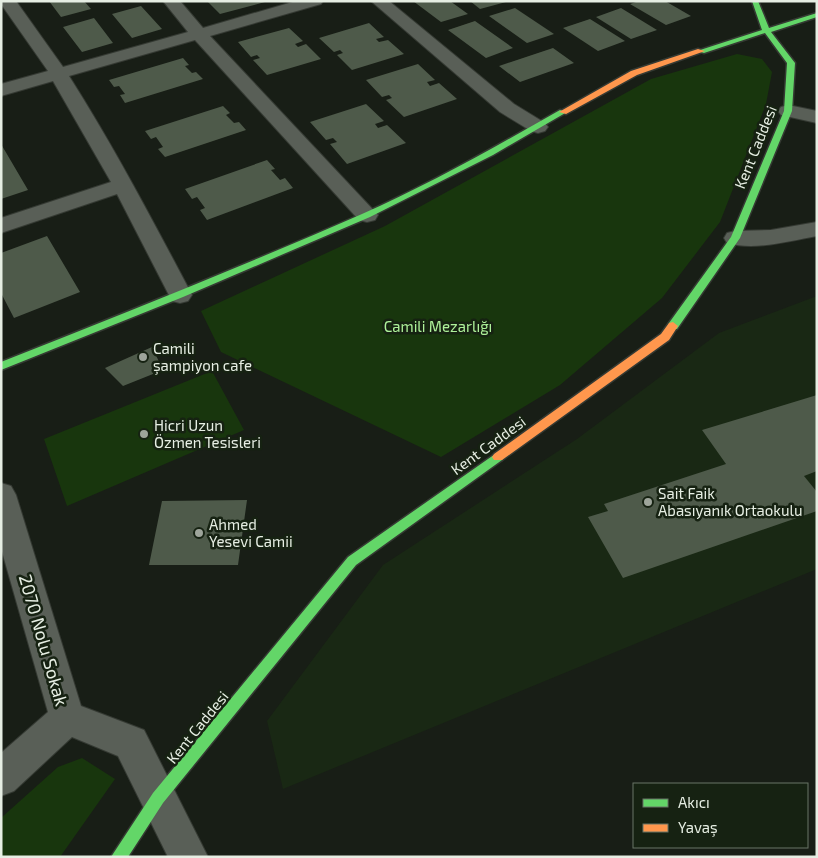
<svg xmlns="http://www.w3.org/2000/svg" width="818" height="858" font-family="'Exo 2',sans-serif">
	<rect width="100%" height="100%" fill="#181e16"/>
	<!-- built -->
	<path fill="#192814" d="M817,296V569L283,789L267,721L383,565L577,439L719,333Z"/>
	<!-- green -->
	<path fill="#18360d" d="M737,54L762,59L772,72L766,104L720,222L662,298L560,385L441,457L221,352L201,311L385,226L651,79Z
		M212,371L244,430L67,506L44,439Z
		M82,758L115,779L60,857H1V818L58,767Z"/>
	<!-- building -->
	<path fill="#4e5a4a" d="M49,1H84L91,9L61,17Z
		M207,1H265V2L220,14Z
		M413,1H450L468,14L441,22Z
		M470,1H506V2L480,9Z
		M639,1H665L691,16L666,25L630,4Z
		M141,6L162,29L132,38L112,14Z
		M515,8L554,34L527,43L489,16Z
		M621,8L657,30L631,39L596,17Z
		M94,18L113,43L82,52L63,27Z
		M590,19L625,41L598,51L563,28Z
		M475,21L513,48L486,58L448,30Z
		M369,23L384,37L376,39L379,42L388,40L404,54L352,70L337,55L343,53L340,50L334,52L319,38Z
		M289,28L303,41L295,44L298,47L306,44L321,59L267,75L253,60L260,58L257,55L251,57L238,42Z
		M553,48L574,63L520,82L499,66Z
		M183,58L189,65L185,66L192,73L196,72L203,79L125,103L120,95L125,94L119,86L114,87L109,80Z
		M418,64L435,80L427,82L430,86L439,83L457,99L404,117L386,100L392,98L389,95L382,97L366,80Z
		M366,104L384,121L375,124L378,128L387,125L406,143L347,164L330,144L337,142L333,138L326,140L310,122Z
		M223,106L230,113L226,115L234,123L239,122L246,130L165,157L158,149L163,147L156,137L151,139L145,131Z
		M1,144L28,190L1,199Z
		M267,160L275,169L271,170L280,180L285,178L293,188L207,220L200,210L205,208L197,197L192,199L185,189Z
		M47,236L80,292L14,318L1,293V253Z
		M152,347L163,370L123,386L105,368Z
		M817,395V471L804,476L817,492V511L623,578L588,517L608,511L604,504L726,464L702,430Z
		M247,500L238,565H149L162,501Z"/>
	<g fill="none" stroke-linecap="round" stroke-linejoin="round">
		<defs>
			<path id="street" d="M1,1H16L63,67L188,32L163,1H180L203,28L296,1H323L321,4L210,36L378,215L375,220L367,222L359,220L195,40L69,76C114,147 153,221 192,295L188,301L180,303L172,301L117,194L1,233V218L111,182L53,81L1,96V84L48,71L1,4Z
				M371,1H389L514,104L545,123L548,127L545,131L538,133L531,131L500,112Z
				M788,105L817,111V123L781,115L778,111L781,107Z
				M817,222V236C789,241 755,251 727,243L724,238L727,233L735,231L771,230Z
				M1,483L11,486L16,495L81,706L144,730L208,857H168L118,756L72,737L14,791L1,796V753L48,712L1,548Z"/>
			<path id="fast" d="M752,1H758L769,28L817,13V17L771,32L795,63L792,111L740,238L677,329H669L668,326L669,323L731,237L784,111L787,63L765,33L704,53L697,51L762,30Z
				M560,110L567,112L493,155L370,217L183,297L1,370V362C122,314 243,266 362,214C430,184 495,147 560,110Z
				M498,452L502,454L504,457L502,460L356,565L163,803L128,857H111L153,793L348,557Z"/>
			<path id="slow" d="M698,49L705,51L637,75L566,114L559,112L631,71Z
				M673,322L678,326L669,340L502,460H494L492,457L494,454L661,334L669,323Z"/>
		</defs>
		<!-- street casing -->
		<use href="#street" stroke="#353a33" stroke-width="2"/>
		<!-- fast casing -->
		<use href="#fast" stroke="#353a33" stroke-width="3"/>
		<!-- slow casing -->
		<use href="#slow" stroke="#353a33" stroke-width="3"/>
		<!-- street -->
		<use href="#street" fill="#595f57" fill-rule="evenodd"/>
		<!-- fast -->
		<use href="#fast" fill="#63d668" fill-rule="evenodd"/>
		<!-- slow -->
		<use href="#slow" fill="#ff974d" fill-rule="evenodd"/>
	</g>
	<!-- markers -->
	<g fill="#9ea59b" stroke="#162212" stroke-width="2">
		<circle cx="143" cy="357" r="5"/>
		<circle cx="144" cy="434" r="5"/>
		<circle cx="648" cy="502" r="5"/>
		<circle cx="199" cy="533" r="5"/>
	</g>
	<g text-anchor="middle" dominant-baseline="central" stroke-width="5" stroke-linejoin="round" paint-order="stroke">
		<!-- street labels -->
		<g font-size="15" fill="#e6eee3" stroke="#162212">
			<text transform="translate(755 147) rotate(-68)">Kent Caddesi</text>
			<text transform="translate(488 445) rotate(-36)">Kent Caddesi</text>
			<text transform="translate(197 727) rotate(-51)">Kent Caddesi</text>
		</g>
		<!-- park labels -->
		<g font-size="15" fill="#aef19a" stroke="#162212">
			<text x="438" y="326">Camili Mezarlığı</text>
		</g>
		<!-- poi labels -->
		<g font-size="15" fill="#e6eee3" stroke="#162212" text-anchor="start">
			<text x="153" y="348">Camili<tspan x="153" dy="17">şampiyon cafe</tspan></text>
			<text x="154" y="425">Hicri Uzun<tspan x="154" dy="17">Özmen Tesisleri</tspan></text>
			<text x="658" y="493">Sait Faik<tspan x="658" dy="17">Abasıyanık Ortaokulu</tspan></text>
			<text x="209" y="524">Ahmed<tspan x="209" dy="17">Yesevi Camii</tspan></text>
		</g>
		<!-- near-street labels -->
		<g font-size="18" fill="#e6eee3" stroke="#162212">
			<text transform="translate(44 640) rotate(74)">2070 Nolu Sokak</text>
		</g>
	</g>
	<!-- border -->
	<rect width="818" height="858" fill="none" stroke="#e6eee3" stroke-width="5"/>
	<!-- legend -->
	<rect x="633" y="783" width="175" height="65" fill="#162212" stroke="#697466"/>
	<rect x="643" y="799" width="25" height="8" fill="#63d668" stroke="#697466"/>
	<text x="678" y="808" font-size="15" fill="#e6eee3">Akıcı</text>
	<rect x="643" y="824" width="25" height="8" fill="#ff974d" stroke="#697466"/>
	<text x="678" y="833" font-size="15" fill="#e6eee3">Yavaş</text>
</svg>
